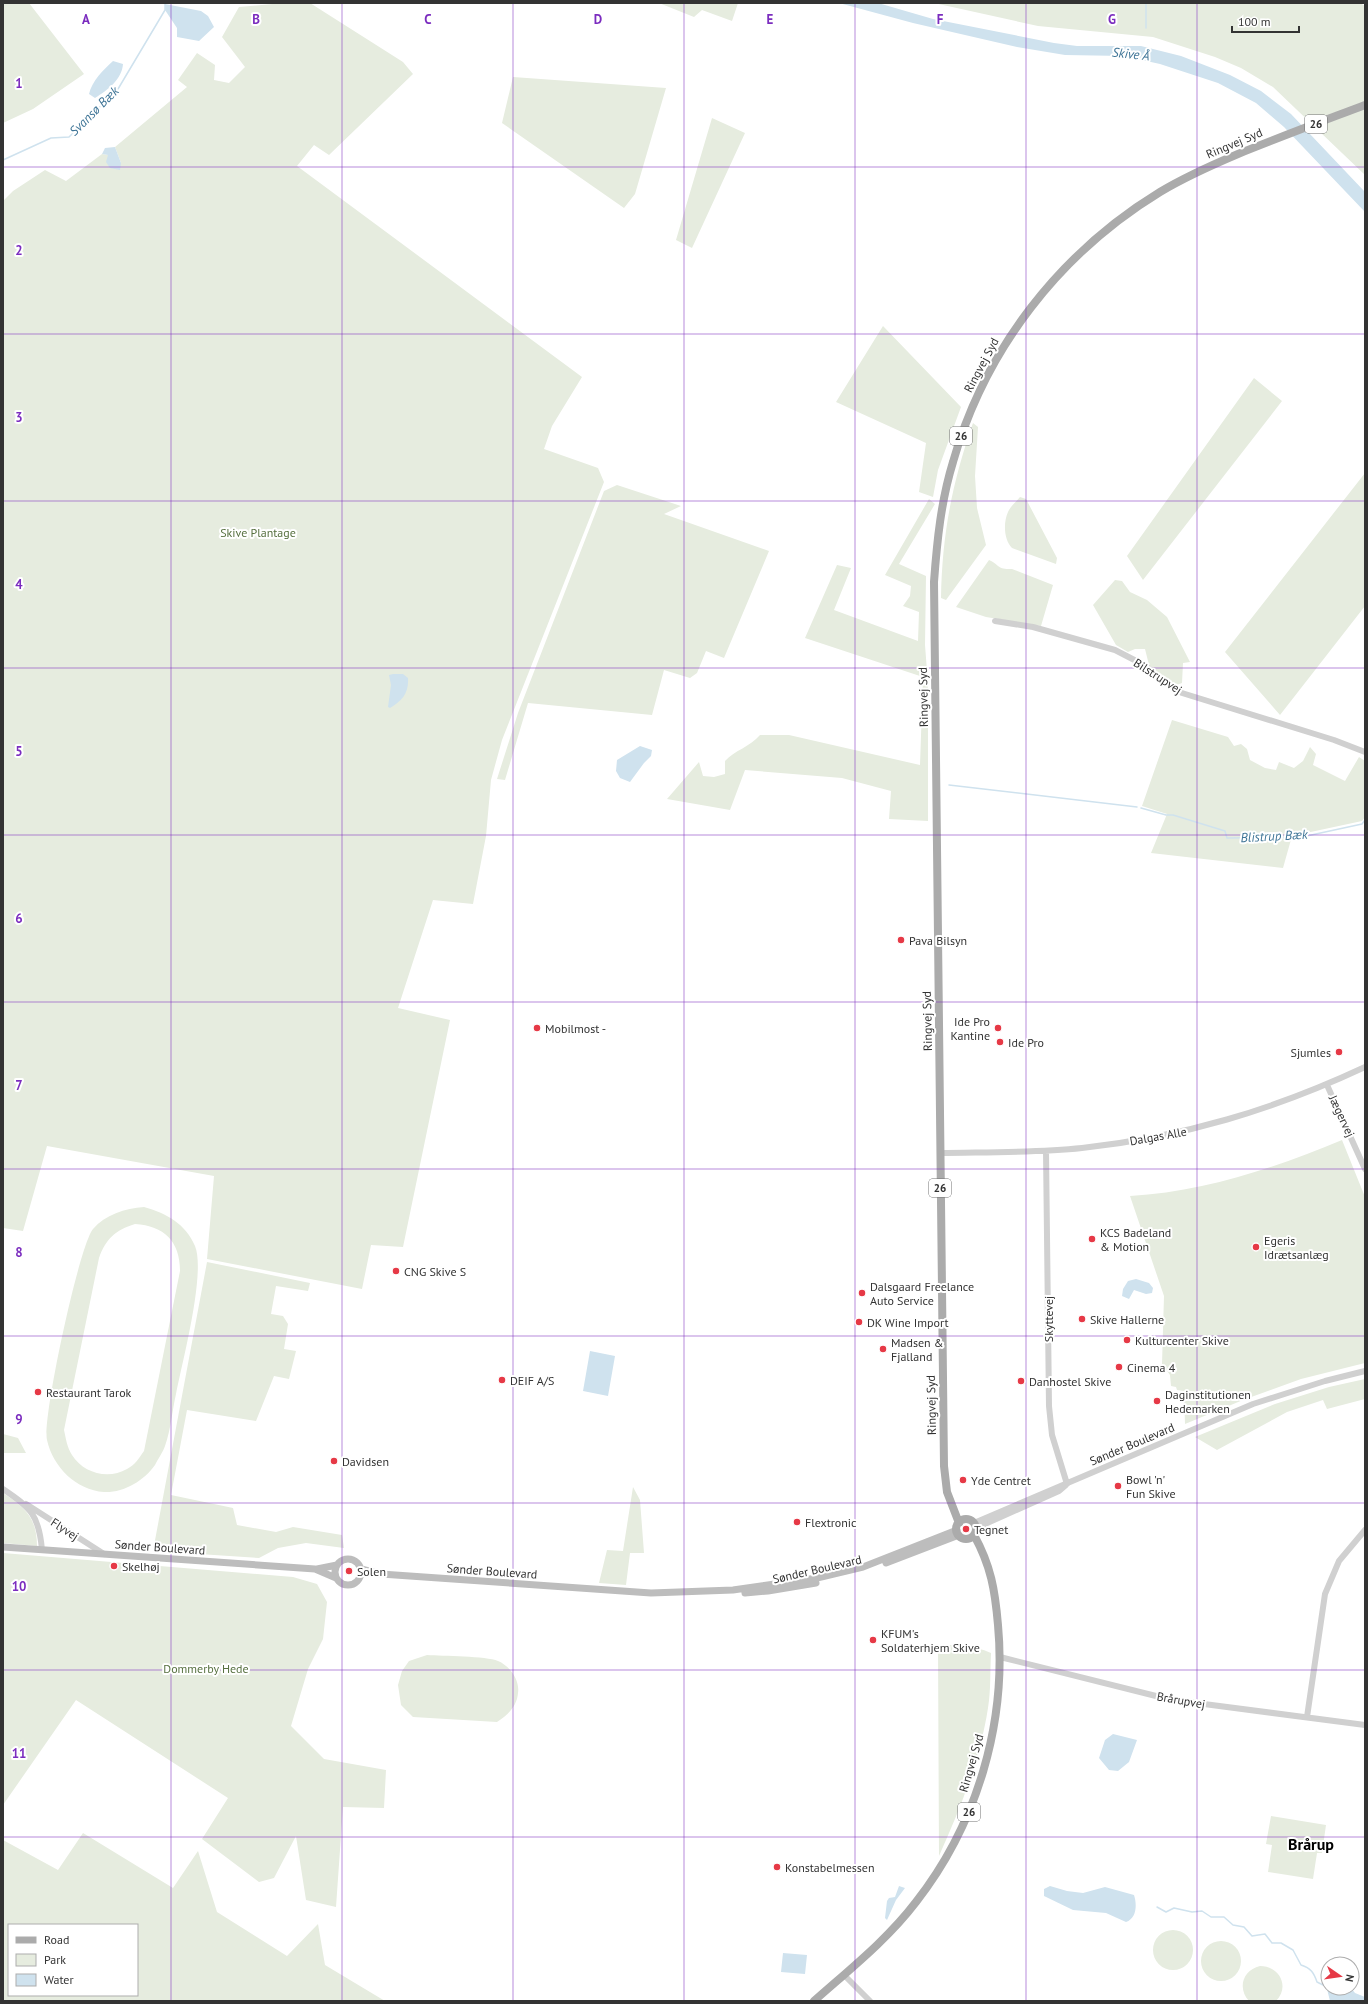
<svg xmlns="http://www.w3.org/2000/svg" width="1368" height="2004" font-family="'PT Sans',sans-serif">
	<rect width="100%" height="100%" fill="#fff"/>
	<!-- green -->
	<path fill="#e6ecdf" fill-rule="evenodd" d="M3,3H29L84,74L33,109L3,123Z
		M283,3H310L403,62L413,74L329,155L314,145L297,166L582,377L552,426L544,449L598,468L604,482L502,740L491,780L486,836L473,904L433,900L398,1008L450,1020L403,1247L371,1245L362,1289L207,1259L214,1176L47,1146L23,1231L3,1228V201L13,191L45,170L66,181L102,154L108,155L121,163L115,147L187,87L178,80L197,53L215,65L214,80L229,83L245,67L222,37L239,7Z
		M659,3H738L732,21L702,10L694,17Z
		M934,3H1360L1365,6V175L1273,87L1241,68L1215,57L1153,37L1038,26Z
		M513,77L666,88L635,194L624,208L502,123Z
		M712,118L745,133L692,248L676,240Z
		M883,326L961,407L938,470L933,497L919,492L926,443L836,402Z
		M1254,378L1282,401L1143,580L1127,556Z
		M973,423L978,427L975,476L977,508L986,545L946,600L941,598C942,535 952,483 973,423Z
		M1365,473V606L1280,715L1225,652Z
		M617,485L681,506L664,514L769,551L724,658L706,651L697,673L690,678L664,670L652,715L528,703L505,780L497,779L518,713L604,491Z
		M1020,497L1026,499L1057,558L1056,564L1012,548C1004,540 1003,523 1008,512C1010,507 1016,502 1020,497Z
		M929,499L935,504L899,564L926,576L925,645L928,684V821L889,819L891,791L842,778L745,770L730,810L667,799L699,762L703,776L714,777L725,774V761C735,750 750,747 760,735H789L920,765L923,677L805,638L837,565L851,568L834,610L918,641L919,612L903,606L910,596L911,586L885,575Z
		M989,560C999,564 997,570 1012,569L1053,585L1041,626L986,617L956,607Z
		M1115,580L1122,581L1130,592L1147,600L1167,617L1190,662L1183,663L1182,683L1174,686L1149,665L1145,649H1135L1128,652L1116,645L1093,605Z
		M1172,720L1228,737L1234,746L1241,744L1247,749L1250,760L1265,768L1276,770L1279,762L1294,768L1303,761L1310,747L1316,754L1313,765L1345,781L1359,757L1365,761V817L1362,821L1292,836L1283,868L1151,853L1167,814L1142,806Z
		M1342,1140L1365,1197V1363L1301,1379L1243,1400L1185,1424L1184,1391L1177,1390L1176,1387L1171,1386L1170,1375L1162,1364L1164,1296L1130,1196C1203,1192 1275,1168 1342,1140Z
		M144,1207C166,1213 186,1224 195,1246C206,1273 182,1363 176,1394C172,1411 171,1429 165,1446C163,1452 158,1459 155,1465C144,1481 123,1493 104,1492C76,1490 53,1467 47,1440C42,1419 79,1246 93,1229C105,1215 125,1208 144,1207ZM135,1224C164,1226 180,1241 180,1271L144,1451C139,1458 135,1465 127,1469C108,1480 83,1473 72,1455C67,1447 66,1439 64,1430L99,1258C106,1239 115,1230 135,1224Z
		M207,1262L310,1283L308,1291L276,1286L271,1314L283,1316L288,1324L284,1349L296,1351L289,1379L274,1376L256,1421L187,1410L171,1495L233,1508L237,1525L276,1532L293,1527L342,1535L344,1548L306,1543L278,1548L259,1558L153,1551Z
		M1365,1379V1399L1327,1409L1323,1400L1287,1412L1217,1450L1195,1437L1275,1404L1329,1387Z
		M3,1434L18,1438L26,1453H3Z
		M633,1487L640,1500L644,1553H630L626,1585L599,1583L607,1550L623,1551Z
		M3,1493C24,1507 37,1517 37,1546L3,1543Z
		M3,1553L293,1577L317,1584L327,1602L323,1639L308,1669L291,1726L324,1759L386,1770L384,1808L343,1807L336,1907L306,1900L296,1836L274,1878L259,1882L202,1839L228,1798L76,1700L3,1805Z
		M938,1645C957,1645 973,1645 991,1653C990,1671 991,1690 988,1708C980,1760 960,1809 939,1856Z
		M427,1655C443,1656 486,1656 498,1661C510,1666 520,1680 518,1693C517,1706 508,1715 497,1722L413,1717L401,1705L398,1685L402,1671L409,1661Z
		M1271,1816L1326,1825L1322,1853H1317L1313,1879L1268,1872L1272,1845L1266,1844Z
		M83,1833L173,1888L198,1851L217,1912L287,1956L318,1924L325,1965L385,2001H3V1840L58,1870ZM9,1925H137V1995H9Z
		M1153 1950a20 20 0 1 1 40 0a20 20 0 1 1-40 0Z
		M1201 1961a20 20 0 1 1 40 0a20 20 0 1 1-40 0Z
		M1260,1966C1280,1966 1290,1987 1276,2001H1249C1237,1988 1243,1970 1260,1966Z"/>
	<!-- water -->
	<path fill="#cfe2ee" d="M839,3H878L933,19L1054,43L1077,46H1141L1181,56L1230,75L1261,91L1291,114L1365,192V212L1284,127L1256,103L1218,83L1160,64L1124,56L1065,55L1017,47L913,23Z
		M165,4L201,11L208,16L214,27L199,41L177,37V28L165,10Z
		M113,61L123,64C122,79 108,90 95,98L89,94C92,81 103,70 113,61Z
		M115,147L121,163L120,170L110,168L106,162L108,155L102,154L105,148Z
		M393,674H403L408,678C409,693 402,701 390,708L388,707L391,685L389,675Z
		M640,746L652,750L651,756L644,763L630,782L620,778L616,771L617,760Z
		M1136,1279L1149,1283L1153,1288L1152,1293L1146,1294L1134,1290L1129,1299L1122,1296L1123,1289L1128,1281Z
		M590,1351L615,1356L608,1396L583,1391Z
		M1113,1734L1137,1740L1129,1762L1118,1771L1109,1770L1099,1758L1105,1740Z
		M899,1886L905,1888L896,1900L887,1920L885,1918L887,1901L889,1898L895,1897Z
		M1050,1886L1067,1891L1083,1893L1105,1887L1134,1895C1137,1904 1137,1918 1126,1922L1106,1913L1073,1910L1044,1896V1889Z
		M783,1953L807,1955L805,1974L781,1972Z
		M1328,1981V1988H1351L1355,1993L1365,1997V2001H1330L1327,1989L1323,1985Z"/>
	<g fill="none" stroke-linecap="round" stroke-linejoin="round">
		<!-- stream -->
		<path stroke="#cfe2ee" stroke-width="1.5" d="M1146,28V3
			M3,160L51,138L69,137L118,89L165,10V3
			M949,785L1137,807
			M1141,808L1166,815H1173L1225,831L1227,838L1302,837L1362,824L1365,820
			M1157,1907L1166,1912L1174,1908L1192,1912L1202,1911L1211,1917H1224L1233,1925L1244,1927L1252,1936L1265,1934L1272,1943H1281L1293,1950L1301,1965C1311,1968 1314,1973 1317,1982L1323,1985"/>
		<!-- tertiary -->
		<path stroke="#d0d0d0" stroke-width="6" d="M995,621L1033,627L1115,650L1146,666L1161,680L1182,693L1334,740L1365,752
			M1327,1085L1365,1169
			M1046,1151L1049,1406L1052,1435L1067,1484
			M940,1153C987,1152 1035,1153 1082,1148C1183,1137 1273,1110 1365,1067
			M3,1489C31,1508 39,1515 42,1550
			M26,1504L104,1554
			M974,1523L1253,1404L1325,1381L1365,1371
			M976,1528L1059,1491L1066,1485
			M1000,1657L1160,1697L1204,1704L1365,1725
			M1307,1717L1325,1594L1339,1561L1365,1530
			M844,1975L870,2001"/>
		<!-- secondary -->
		<path stroke="#bdbdbd" stroke-width="7" d="M3,1547L315,1569L336,1578
			M335 1572a13 13 0 1 1 26 0a13 13 0 1 1-26 0Z
			M886,1563L959,1535
			M317,1569L337,1565
			M361,1569L381,1574L651,1593L733,1590L817,1578L863,1567L957,1530
			M745,1593L768,1591L816,1583"/>
		<!-- primary -->
		<path stroke="#ababab" stroke-width="8" d="M956 1529a10 10 0 1 1 20 0a10 10 0 1 1-20 0Z
			M959,1523L947,1492L944,1466L934,582C937,541 941,501 953,462C985,349 1060,253 1160,192C1185,177 1212,165 1238,154C1280,137 1323,121 1365,105
			M814,2001C850,1969 887,1940 916,1902C977,1824 1007,1723 998,1625C995,1590 991,1566 974,1535"/>
	</g>
	<!-- grid -->
	<path fill="none" stroke="#7b2cbf" stroke-width="1" stroke-opacity="0.55" d="M171,3V2001M342,3V2001M513,3V2001M684,3V2001M855,3V2001M1026,3V2001M1197,3V2001M3,167H1365M3,334H1365M3,501H1365M3,668H1365M3,835H1365M3,1002H1365M3,1169H1365M3,1336H1365M3,1503H1365M3,1670H1365M3,1837H1365"/>
	<!-- markers -->
	<g fill="#e63946" stroke="#fff" stroke-width="1.5">
		<circle cx="901" cy="940" r="4"/>
		<circle cx="537" cy="1028" r="4"/>
		<circle cx="998" cy="1028" r="4"/>
		<circle cx="1000" cy="1042" r="4"/>
		<circle cx="1339" cy="1052" r="4"/>
		<circle cx="1092" cy="1239" r="4"/>
		<circle cx="1256" cy="1247" r="4"/>
		<circle cx="396" cy="1271" r="4"/>
		<circle cx="862" cy="1293" r="4"/>
		<circle cx="1082" cy="1319" r="4"/>
		<circle cx="859" cy="1322" r="4"/>
		<circle cx="1127" cy="1340" r="4"/>
		<circle cx="883" cy="1349" r="4"/>
		<circle cx="1119" cy="1367" r="4"/>
		<circle cx="502" cy="1380" r="4"/>
		<circle cx="1021" cy="1381" r="4"/>
		<circle cx="38" cy="1392" r="4"/>
		<circle cx="1157" cy="1401" r="4"/>
		<circle cx="334" cy="1461" r="4"/>
		<circle cx="963" cy="1480" r="4"/>
		<circle cx="1118" cy="1486" r="4"/>
		<circle cx="797" cy="1522" r="4"/>
		<circle cx="966" cy="1529" r="4"/>
		<circle cx="114" cy="1566" r="4"/>
		<circle cx="349" cy="1571" r="4"/>
		<circle cx="873" cy="1640" r="4"/>
		<circle cx="777" cy="1867" r="4"/>
	</g>
	<g text-anchor="middle" dominant-baseline="central" stroke-width="4" stroke-linejoin="round" paint-order="stroke">
		<!-- shield labels -->
		<g fill="#fff" stroke="#707070" stroke-width="1">
			<rect x="1305" y="115" width="22" height="18" rx="3"/>
			<rect x="950" y="427" width="22" height="18" rx="3"/>
			<rect x="929" y="1179" width="22" height="18" rx="3"/>
			<rect x="958" y="1803" width="22" height="18" rx="3"/>
		</g>
		<g font-size="11" font-weight="bold" fill="#333">
			<text x="1316" y="124">26</text>
			<text x="961" y="436">26</text>
			<text x="940" y="1188">26</text>
			<text x="969" y="1812">26</text>
		</g>
		<!-- street labels -->
		<g font-size="12" fill="#333" stroke="#fff">
			<text transform="translate(1234 143) rotate(-23)">Ringvej Syd</text>
			<text transform="translate(981 365) rotate(-62)">Ringvej Syd</text>
			<text transform="translate(1158 676) rotate(33)">Bilstrupvej</text>
			<text transform="translate(923 697) rotate(-91)">Ringvej Syd</text>
			<text transform="translate(927 1021) rotate(-91)">Ringvej Syd</text>
			<text transform="translate(1342 1116) rotate(65)">Jægervej</text>
			<text transform="translate(1158 1136) rotate(-10)">Dalgas Alle</text>
			<text transform="translate(1048 1319) rotate(-90)">Skyttevej</text>
			<text transform="translate(931 1405) rotate(-91)">Ringvej Syd</text>
			<text transform="translate(1132 1444) rotate(-23)">Sønder Boulevard</text>
			<text transform="translate(65 1529) rotate(33)">Flyvej</text>
			<text transform="translate(160 1547) rotate(4)">Sønder Boulevard</text>
			<text transform="translate(817 1569) rotate(-13)">Sønder Boulevard</text>
			<text transform="translate(492 1571) rotate(4)">Sønder Boulevard</text>
			<text transform="translate(1181 1700) rotate(10)">Brårupvej</text>
			<text transform="translate(971 1763) rotate(-74)">Ringvej Syd</text>
		</g>
		<!-- park labels -->
		<g font-size="12" fill="#56703f" stroke="#fff">
			<text x="258" y="532">Skive Plantage</text>
			<text x="206" y="1668">Dommerby Hede</text>
		</g>
		<!-- poi labels -->
		<g font-size="12" fill="#333" stroke="#fff" text-anchor="start">
			<text x="909" y="940">Pava Bilsyn</text>
			<text x="990" y="1021" text-anchor="end">Ide Pro<tspan x="990" dy="14">Kantine</tspan></text>
			<text x="545" y="1028">Mobilmost -</text>
			<text x="1008" y="1042">Ide Pro</text>
			<text x="1331" y="1052" text-anchor="end">Sjumles</text>
			<text x="1100" y="1232">KCS Badeland<tspan x="1100" dy="14">&amp; Motion</tspan></text>
			<text x="1264" y="1240">Egeris<tspan x="1264" dy="14">Idrætsanlæg</tspan></text>
			<text x="404" y="1271">CNG Skive S</text>
			<text x="870" y="1286">Dalsgaard Freelance<tspan x="870" dy="14">Auto Service</tspan></text>
			<text x="1090" y="1319">Skive Hallerne</text>
			<text x="867" y="1322">DK Wine Import</text>
			<text x="1135" y="1340">Kulturcenter Skive</text>
			<text x="891" y="1342">Madsen &amp;<tspan x="891" dy="14">Fjalland</tspan></text>
			<text x="1127" y="1367">Cinema 4</text>
			<text x="510" y="1380">DEIF A/S</text>
			<text x="1029" y="1381">Danhostel Skive</text>
			<text x="46" y="1392">Restaurant Tarok</text>
			<text x="1165" y="1394">Daginstitutionen<tspan x="1165" dy="14">Hedemarken</tspan></text>
			<text x="342" y="1461">Davidsen</text>
			<text x="1126" y="1479">Bowl 'n'<tspan x="1126" dy="14">Fun Skive</tspan></text>
			<text x="971" y="1480">Yde Centret</text>
			<text x="805" y="1522">Flextronic</text>
			<text x="974" y="1529">Tegnet</text>
			<text x="122" y="1566">Skelhøj</text>
			<text x="357" y="1571">Solen</text>
			<text x="881" y="1633">KFUM's<tspan x="881" dy="14">Soldaterhjem Skive</tspan></text>
			<text x="785" y="1867">Konstabelmessen</text>
		</g>
		<!-- water labels -->
		<g font-size="13" font-style="italic" fill="#3f7597" stroke="#fff">
			<text transform="translate(1131 54) rotate(6)">Skive Å</text>
			<text transform="translate(94 111) rotate(-45)">Svansø Bæk</text>
			<text transform="translate(1274 836) rotate(-3)">Blistrup Bæk</text>
		</g>
		<!-- district labels -->
		<g font-size="16" font-weight="bold" fill="#000" stroke="#fff">
			<text x="1311" y="1844">Brårup</text>
		</g>
	</g>
	<g font-size="13" text-anchor="middle" font-weight="bold" fill="#7b2cbf" stroke="#fff" stroke-width="4" stroke-linejoin="round" paint-order="stroke">
		<text x="86" y="24">A</text>
		<text x="256" y="24">B</text>
		<text x="428" y="24">C</text>
		<text x="598" y="24">D</text>
		<text x="770" y="24">E</text>
		<text x="940" y="24">F</text>
		<text x="1112" y="24">G</text>
		<text x="19" y="88">1</text>
		<text x="19" y="255">2</text>
		<text x="19" y="422">3</text>
		<text x="19" y="589">4</text>
		<text x="19" y="756">5</text>
		<text x="19" y="923">6</text>
		<text x="19" y="1090">7</text>
		<text x="19" y="1257">8</text>
		<text x="19" y="1424">9</text>
		<text x="19" y="1591">10</text>
		<text x="19" y="1758">11</text>
	</g>
	<!-- border -->
	<rect width="1368" height="2004" fill="none" stroke="#333333" stroke-width="8"/>
	<!-- legend -->
	<rect x="8" y="1924" width="130" height="72" fill="#ffffff" stroke="#adadad"/>
	<rect x="16" y="1937" width="20" height="6" fill="#ababab" stroke="#adadad"/>
	<text x="44" y="1944" font-size="12" fill="#333333">Road</text>
	<rect x="16" y="1954" width="20" height="12" fill="#e6ecdf" stroke="#adadad"/>
	<text x="44" y="1964" font-size="12" fill="#333333">Park</text>
	<rect x="16" y="1974" width="20" height="12" fill="#cfe2ee" stroke="#adadad"/>
	<text x="44" y="1984" font-size="12" fill="#333333">Water</text>
	<!-- north arrow -->
	<g transform="translate(1340 1976) rotate(103)"><circle r="19" fill="#ffffff" stroke="#adadad"/>
	<path d="M0-3L7 15L0 10L-7 15Z" fill="#e63946"/>
	<text y="-6" font-size="11" font-weight="bold" text-anchor="middle" fill="#333333">N</text>
	</g>
	<!-- scale -->
	<path d="M1232 26v6h67v-6" fill="none" stroke="#333333" stroke-width="2"/>
	<text x="1238" y="26" font-size="12" fill="#333333" stroke="#ffffff" stroke-width="3" paint-order="stroke">100 m</text>
</svg>
